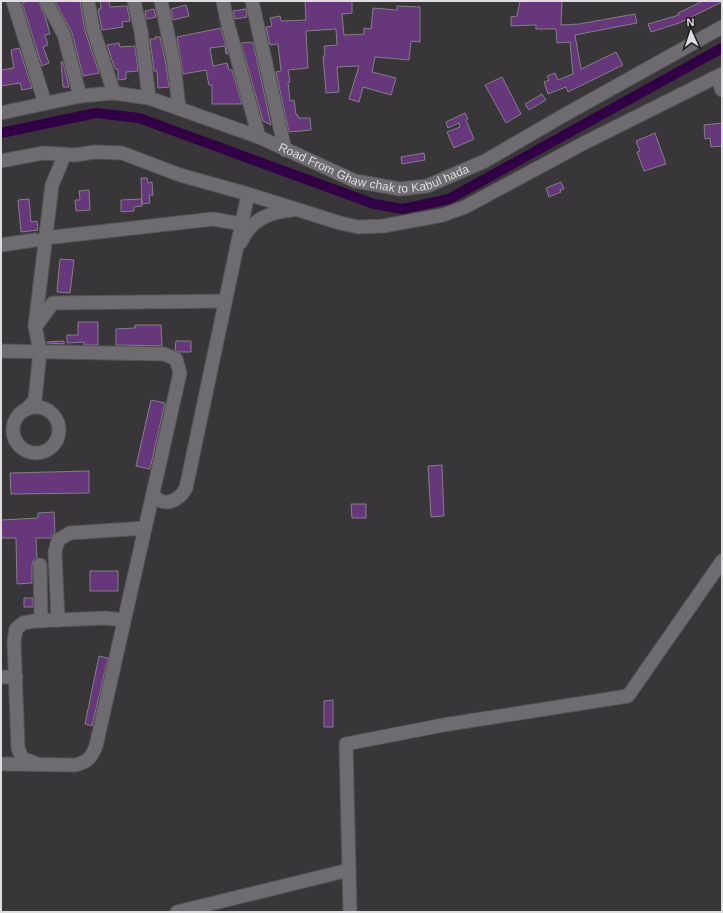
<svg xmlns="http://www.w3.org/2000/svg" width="723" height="913" font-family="Helvetica,sans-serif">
	<rect width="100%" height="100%" fill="#383639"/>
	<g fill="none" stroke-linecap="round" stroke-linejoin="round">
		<!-- canal -->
		<path stroke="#320044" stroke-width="10" d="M1,133L96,113L139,118L374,204L403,209L449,199L722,48"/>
	</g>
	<!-- building -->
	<path fill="#67377c" stroke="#827f83" d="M29,1H38L45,16L50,34L45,35L48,45L43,47L49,63L42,66L22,3Z
		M55,1H80L85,31L99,73L83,76L72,33Z
		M100,1H109L110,7L127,6L130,21L122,22L123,27L102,30L98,9H101Z
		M305,1H352V13L342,14L344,35L364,34V28L371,29L373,8L397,10V6L420,7V42L411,41L409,60L375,57L372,72L396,78L391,95L363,87L359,102L349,99L359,66L337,67L339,92L326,93L323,56H325L324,46L337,45L336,29L306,31L308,68L288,70L290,82H288L290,101L294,100L296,115H298V118H310L311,130L289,132L276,72L281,71L278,44L270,45L266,27L272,26L270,18L280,16L281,21L306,20Z
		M520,1H562L561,25L579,24L635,14L637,23L575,35L581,69L616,52L623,65L568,92L566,87L548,94L544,82L549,80L547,76L555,73L558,80L573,74L570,42L557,43L556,29H536V25L511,26V17L517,16Z
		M703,1H722V2L679,23L651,32L648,24L679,15L678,13Z
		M186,5L189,16L173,20L171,9Z
		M154,9L156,17L146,19L145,11Z
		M246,9L247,17L235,19L233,11Z
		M221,28L228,54H226L225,46L210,48L213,66L227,63L229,70H232L242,104H212V85H209L206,70L183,74L177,37Z
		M155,37H160L166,65L169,87L158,88L157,71H154L150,39H156Z
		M253,42L271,125L263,121L241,43Z
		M119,43L120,47L135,46L138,71L126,72V79L118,80V69H115L107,45Z
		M19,48L32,88L22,90L20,83L1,86V70L14,68L11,50Z
		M61,62H63L69,87H63Z
		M502,77L521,114L506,123L485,85Z
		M542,94L546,100L529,110L525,104Z
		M465,113L468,119L466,120L474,139L454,148L447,132L460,127L459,123L448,128L446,122Z
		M722,123V146L711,147L710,138L705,139L704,125Z
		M655,133L666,164L644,171L637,152L640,151L636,141Z
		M424,153L425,160L402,164L401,157Z
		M141,178H147L148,183L152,182L153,195H149L150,203L142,204Z
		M561,182L564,189L560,190L561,192L549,197L546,188Z
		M89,190L90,210L76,211L75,200H80L79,191Z
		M29,199L31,222L37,221L38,230L21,232L18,200Z
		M141,199L142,206L134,207V211L121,212V200Z
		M60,259L74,260L70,293L57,292Z
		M78,322H98V345H84V342L67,343V335H78Z
		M135,325H161L162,346L116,345V329L135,328Z
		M64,341V344L47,343V342Z
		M176,341H191V352H179L175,350Z
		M151,400L165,403L150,469L136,466Z
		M442,465L444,516L431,517L428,466Z
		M89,471V493L11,494L10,473Z
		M351,504H366V518H352Z
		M54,512L55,532L50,538H36L37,558L33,561L32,565V583L17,584L16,538H2L1,520L38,518V513Z
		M90,571H118V591H90Z
		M24,598H33V607H24Z
		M99,656L108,658L92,726L85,724Z
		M333,700V727H324V701Z"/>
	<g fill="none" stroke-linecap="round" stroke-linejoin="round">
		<defs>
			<g id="minor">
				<path d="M13,1L45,103"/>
				<path d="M46,1L64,35L80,96"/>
				<path d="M88,1L93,29L114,93"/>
				<path d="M134,1L141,31L149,98"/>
				<path d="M161,1L174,64L179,108"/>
				<path d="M223,1L227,21L259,137"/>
				<path d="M252,1L285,150"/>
				<path d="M717,77L722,90"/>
				<path id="s1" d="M1,113L80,96L114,93L149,98L259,137L355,181L400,189L427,186L485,161L559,118L722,27"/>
				<path d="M1,161L43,153L75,155L95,152L122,153L180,175L248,194L340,223L358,227L383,226L443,215L465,207L586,142L722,74"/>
				<path d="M45,238L213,219L242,224"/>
				<path d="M241,242C251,219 270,212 293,210"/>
				<path d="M1,245L35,240"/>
				<path d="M36,326L53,303L225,301"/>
				<path d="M1,351L164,354L176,359L180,373L96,746C91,758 88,762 75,765L1,764"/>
				<circle cx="36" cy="430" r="23"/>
				<path d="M27,409L35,400L40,351L35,326L52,185L65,154"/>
				<path d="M153,495C155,496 158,500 161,501C172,505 182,496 186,488L248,194"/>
				<path d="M40,565L41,621"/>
				<path d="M58,620L55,552L58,540L70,533L145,528"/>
				<path d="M1,677H16"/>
				<path d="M35,763L22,758L18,748L14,642L16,629L23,623L35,621L105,618L124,620"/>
				<path d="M349,870L350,912"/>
				<path d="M177,912L349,870L346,744L443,725L628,696L722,561"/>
			</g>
		</defs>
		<!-- minor casing -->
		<use href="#minor" stroke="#555355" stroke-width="15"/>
		<!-- minor -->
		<use href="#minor" stroke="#6e6c70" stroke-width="13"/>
	</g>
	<g text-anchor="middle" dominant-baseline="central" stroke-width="3.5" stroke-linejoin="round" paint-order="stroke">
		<!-- street labels -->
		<g font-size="12" fill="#dfdddf" stroke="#1f1e1f">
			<text stroke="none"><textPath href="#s1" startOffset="390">Road From Ghaw chak to Kabul hada</textPath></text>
		</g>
	</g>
	<!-- border -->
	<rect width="723" height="913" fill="none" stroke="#dfdddf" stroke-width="4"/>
	<!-- north arrow -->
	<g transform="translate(691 32) rotate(357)" stroke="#1f1e1f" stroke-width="3" paint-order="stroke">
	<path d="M0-3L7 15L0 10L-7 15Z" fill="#dfdddf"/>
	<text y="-6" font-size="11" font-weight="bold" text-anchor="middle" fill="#dfdddf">N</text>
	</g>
</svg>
